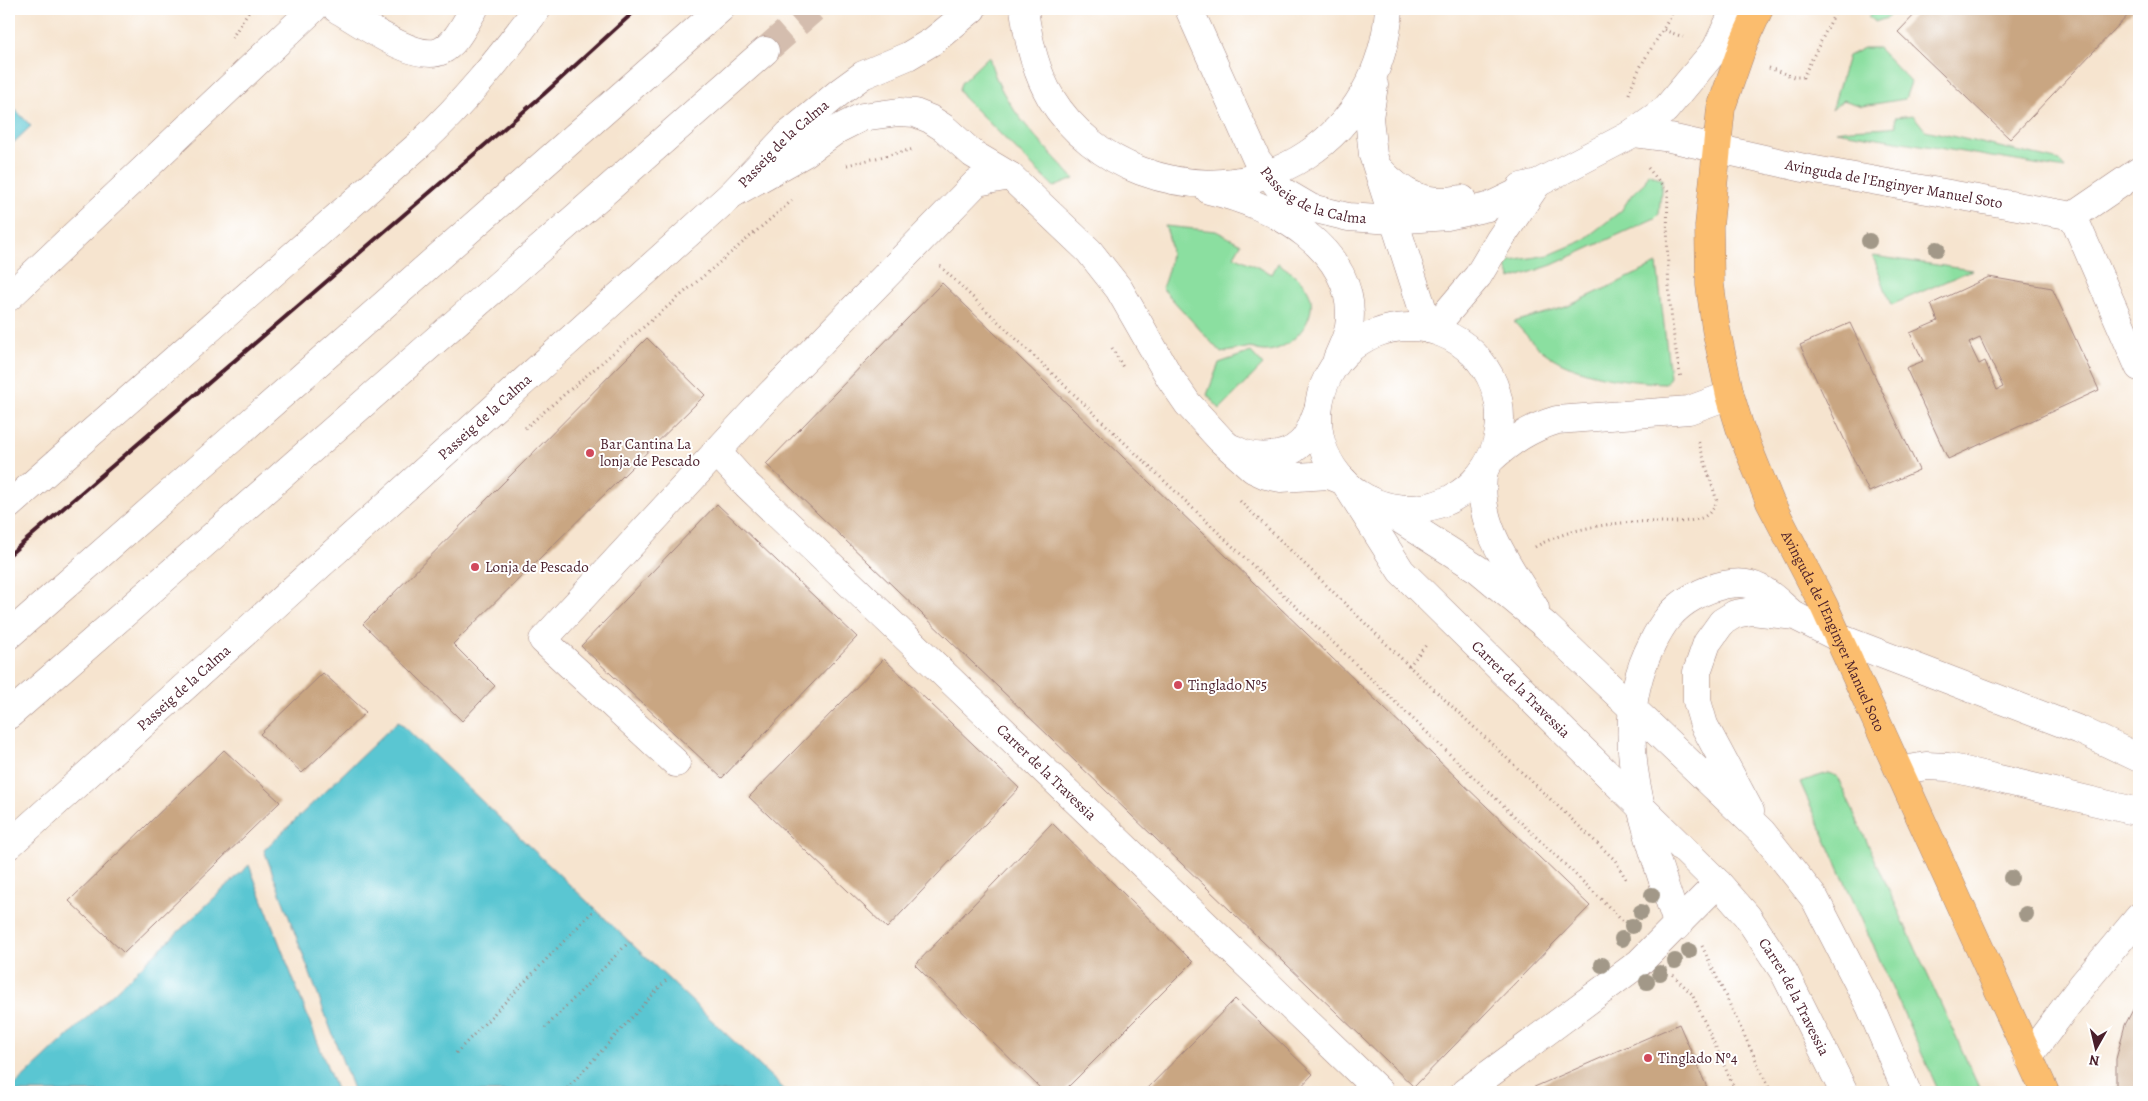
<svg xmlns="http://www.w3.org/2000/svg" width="2148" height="1101" font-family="Alegreya,serif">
	<rect width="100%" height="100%" fill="#fff"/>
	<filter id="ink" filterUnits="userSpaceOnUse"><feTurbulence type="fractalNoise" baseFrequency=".02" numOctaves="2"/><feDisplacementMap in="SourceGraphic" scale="10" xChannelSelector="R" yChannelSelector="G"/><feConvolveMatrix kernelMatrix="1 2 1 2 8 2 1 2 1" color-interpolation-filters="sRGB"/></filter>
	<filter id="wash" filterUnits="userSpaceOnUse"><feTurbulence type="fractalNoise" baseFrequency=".0096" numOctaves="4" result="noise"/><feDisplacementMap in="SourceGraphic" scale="20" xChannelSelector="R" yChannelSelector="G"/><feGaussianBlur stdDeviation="1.12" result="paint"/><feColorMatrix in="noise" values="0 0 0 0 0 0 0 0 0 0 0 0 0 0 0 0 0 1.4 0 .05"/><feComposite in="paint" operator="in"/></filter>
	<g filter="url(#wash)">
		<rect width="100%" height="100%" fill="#f6e4cf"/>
		<!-- green -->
		<path fill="#8bdfa0" stroke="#6a7f66" d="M1874,9H1896L1887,18L1875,22L1868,17Z
			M1864,48H1878L1911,82L1905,99L1862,106L1843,100L1832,110L1848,56Z
			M989,56C1000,106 1041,141 1074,179L1054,187L963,97L959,90L961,83Z
			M1913,115L1925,130L2060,161L2065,169L1836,131C1857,127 1876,129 1896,126L1895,117Z
			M1648,173L1662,179L1659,214L1655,218L1552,265L1511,279L1506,268L1511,261L1549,255L1582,241L1621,211L1632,194L1645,182Z
			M1165,226L1216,231L1241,244L1234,256L1272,274L1278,263C1289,271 1300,277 1307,289C1326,320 1278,365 1251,347L1221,353L1162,288C1170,267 1175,248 1165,226Z
			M1873,256L1972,270L1891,305Z
			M1657,264L1670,377L1666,383C1629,382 1575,376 1544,352C1533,344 1524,332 1514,322L1566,307Z
			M1251,352L1263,365L1220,409L1207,395L1219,363Z
			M1828,773L1837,776L1981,1092H1939L1800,782Z"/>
		<!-- water -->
		<path fill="#5ac6d2" stroke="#52727e" d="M9,103L31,126L9,147Z
			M398,721L787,1092H354L264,850Z
			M249,865L337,1092H9V1091Z"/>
		<g id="blocks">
			<!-- building -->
			<path fill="#c9a682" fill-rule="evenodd" d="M1920,9H2134L2010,139L1898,32Z
				M1989,277L2052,288L2099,390L1948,459L1906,368L1923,361L1910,333L1938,321L1931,304ZM1980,338L2003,387L1997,390L1985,361L1979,364L1969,343Z
				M942,283L1590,906L1414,1087L766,464Z
				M1850,323L1919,470L1869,492L1800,345Z
				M647,338L705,395L453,644L495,686L462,721L363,624Z
				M717,504L857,637L722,778L581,646Z
				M884,659L1019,788L887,928L749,797Z
				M323,673L366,712L302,773L260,734Z
				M224,750L280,802L124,953L69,901Z
				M1052,823L1193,962L1063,1092H1044L915,965Z
				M1235,999L1313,1074L1296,1092H1144Z
				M2136,1004L2139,1014V1092H2116V1059L2125,1025Z
				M1679,1024L1709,1092H1523Z"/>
		</g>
	</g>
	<g filter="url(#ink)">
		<use href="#blocks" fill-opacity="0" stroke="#a0827d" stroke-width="1"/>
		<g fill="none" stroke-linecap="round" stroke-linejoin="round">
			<!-- minor-tunnel -->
			<path stroke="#d4bdae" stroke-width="28" stroke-dasharray="28 14" stroke-linecap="butt" d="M765,51L813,9"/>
			<defs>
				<g id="minor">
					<path d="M337,9C360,22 416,63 441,51C457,43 465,23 474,9"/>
					<path d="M1024,9C1028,40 1035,71 1051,98C1071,131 1105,158 1141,171C1262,216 1380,136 1389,9"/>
					<path id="s1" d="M1189,9L1257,160L1282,191L1311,208L1348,217L1393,220L1447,216L1488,207L1538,183"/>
					<path d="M1374,85L1369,118L1373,155L1429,329"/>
					<path id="s2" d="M1633,133L1670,138L1804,168L2073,216"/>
					<path d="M1379,169C1403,195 1425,206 1462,199"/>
					<path d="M1521,187L1538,183L1628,136L1665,110L1716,49L1735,9"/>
					<path d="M1209,190C1271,204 1360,249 1349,327C1347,338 1341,349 1337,359"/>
					<path id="s3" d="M732,194L805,153L838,129L862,117L899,112L915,113L930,119L944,128L973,154L1010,176L1089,251L1119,289L1170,378L1188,404L1221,440L1253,469L1266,475L1281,478L1329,475L1344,481L1401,571L1718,883L1747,916L1784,972L1844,1092"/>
					<path d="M2073,216L2139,367"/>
					<path d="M2073,216L2139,171"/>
					<path d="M9,297L313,9"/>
					<circle cx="1409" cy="418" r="91"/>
					<path d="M1433,329L1478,276L1500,239L1537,184"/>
					<path d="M1234,449C1252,460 1285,459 1300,444C1310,436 1313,421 1318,410"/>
					<path id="s4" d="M716,451L744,482L1380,1092"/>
					<path d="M1490,460C1511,441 1530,428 1557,420L1689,410L1730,395"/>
					<path d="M1484,470C1474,522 1509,566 1535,608"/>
					<path d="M1370,500L1479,570L1546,626L1762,832L1815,899L1870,1006L1907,1092"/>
					<path d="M9,505L420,144C466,101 499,59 537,9"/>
					<path d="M9,635L720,9"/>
					<path d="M9,715L765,51"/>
					<path d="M676,763L543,640L756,409L977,182L1010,176"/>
					<path d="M1899,771L1926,766L1948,767L2139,812"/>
					<path d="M1750,811L1704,725L1697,701V672L1707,643L1722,622L1735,614L1752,611L1795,616L1837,637L2080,730L2139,758"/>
					<path id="s5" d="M9,845L732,194L789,134L841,91L863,75L908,56L933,41L972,9"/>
					<path d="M1678,926C1649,836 1605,735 1652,644C1662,623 1673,608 1693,597C1711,587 1739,577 1759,588C1772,594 1783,607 1795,616"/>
					<path d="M2028,1057L2083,984L2139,917"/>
					<path d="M1465,1092L1639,963L1718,883"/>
				</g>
				<g id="major">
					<path id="s6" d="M1759,9L1744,42L1721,108L1709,226L1710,285L1716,329L1730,395L1740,428L1770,502L1824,606L2045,1092"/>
				</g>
			</defs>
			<!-- minor casing -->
			<use href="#minor" stroke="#a0827d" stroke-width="29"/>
			<!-- major casing -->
			<use href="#major" stroke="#a0827d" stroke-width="29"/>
			<!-- path -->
			<path stroke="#a0827d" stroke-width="3" stroke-dasharray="1 4" stroke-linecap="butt" d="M1664,30L1683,37
				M232,38L250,9
				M1769,68L1794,77H1803L1837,9
				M1629,94C1638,63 1661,37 1674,9
				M847,165L914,149
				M1648,168L1668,192C1666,256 1668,316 1681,378
				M940,266L1604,902L1628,927
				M1112,348L1124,369
				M525,428L794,199
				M1240,501L1409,666L1615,860L1627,881
				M1535,547C1565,530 1601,524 1636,522C1655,521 1675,524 1694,520C1706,518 1712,512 1717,501L1698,440
				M1409,666L1427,644
				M1702,946L1771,1092
				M1673,975L1692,994L1736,1092
				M545,1028L629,942
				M456,1053L595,909
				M564,1092L668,978"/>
			<!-- minor -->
			<use href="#minor" stroke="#fff" stroke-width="28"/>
			<!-- major -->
			<use href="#major" stroke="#fbbd6e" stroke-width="28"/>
			<!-- rail -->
			<path stroke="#4a1f2b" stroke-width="4" d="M9,555L544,94L637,9"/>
		</g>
		<!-- trees -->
		<g fill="#a29888">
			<circle cx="1869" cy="241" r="8"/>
			<circle cx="1937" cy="249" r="8"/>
			<circle cx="2011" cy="878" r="8"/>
			<circle cx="1652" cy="895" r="8"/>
			<circle cx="1641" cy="912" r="8"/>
			<circle cx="2026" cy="914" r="8"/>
			<circle cx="1632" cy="926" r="8"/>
			<circle cx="1622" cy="939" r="8"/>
			<circle cx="1689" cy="951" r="8"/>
			<circle cx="1675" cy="961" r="8"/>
			<circle cx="1602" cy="965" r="8"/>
			<circle cx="1660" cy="973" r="8"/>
			<circle cx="1647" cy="982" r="8"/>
		</g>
	</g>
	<!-- markers -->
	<g fill="#d1495b" stroke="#fff" stroke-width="2">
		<circle cx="590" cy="453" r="5"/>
		<circle cx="475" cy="567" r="5"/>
		<circle cx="1178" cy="685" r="5"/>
		<circle cx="1648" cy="1058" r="5"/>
	</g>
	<g text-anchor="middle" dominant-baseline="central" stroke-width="4" stroke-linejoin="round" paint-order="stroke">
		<!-- street labels -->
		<g font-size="15" fill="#4a1f2b" stroke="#fff">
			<text stroke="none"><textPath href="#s5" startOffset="1045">Passeig de la Calma</textPath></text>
			<text stroke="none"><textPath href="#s2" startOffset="266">Avinguda de l'Enginyer Manuel Soto</textPath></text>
			<text stroke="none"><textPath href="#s1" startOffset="236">Passeig de la Calma</textPath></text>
			<text stroke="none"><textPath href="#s5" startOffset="640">Passeig de la Calma</textPath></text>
			<text stroke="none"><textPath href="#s6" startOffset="654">Avinguda de l'Enginyer Manuel Soto</textPath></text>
			<text stroke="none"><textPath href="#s5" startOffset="235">Passeig de la Calma</textPath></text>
			<text stroke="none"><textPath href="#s3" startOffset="1072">Carrer de la Travessia</textPath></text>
			<text stroke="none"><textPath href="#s4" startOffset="461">Carrer de la Travessia</textPath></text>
			<text stroke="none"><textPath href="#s3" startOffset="1486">Carrer de la Travessia</textPath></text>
		</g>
		<!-- poi labels -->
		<g font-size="15" fill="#4a1f2b" stroke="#fff" text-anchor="start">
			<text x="600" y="444">Bar Cantina La<tspan x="600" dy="17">lonja de Pescado</tspan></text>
			<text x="485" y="567">Lonja de Pescado</text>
			<text x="1188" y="685">Tinglado Nº5</text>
			<text x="1658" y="1058">Tinglado Nº4</text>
		</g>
	</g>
	<!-- margin -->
	<rect width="2148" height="1101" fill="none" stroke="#fff" stroke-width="30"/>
	<!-- north arrow -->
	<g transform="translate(2096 1048) rotate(188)" stroke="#ffffff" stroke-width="4" paint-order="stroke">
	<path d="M0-4L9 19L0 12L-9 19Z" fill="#4a1f2b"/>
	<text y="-8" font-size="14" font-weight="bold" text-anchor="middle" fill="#4a1f2b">N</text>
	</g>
</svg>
